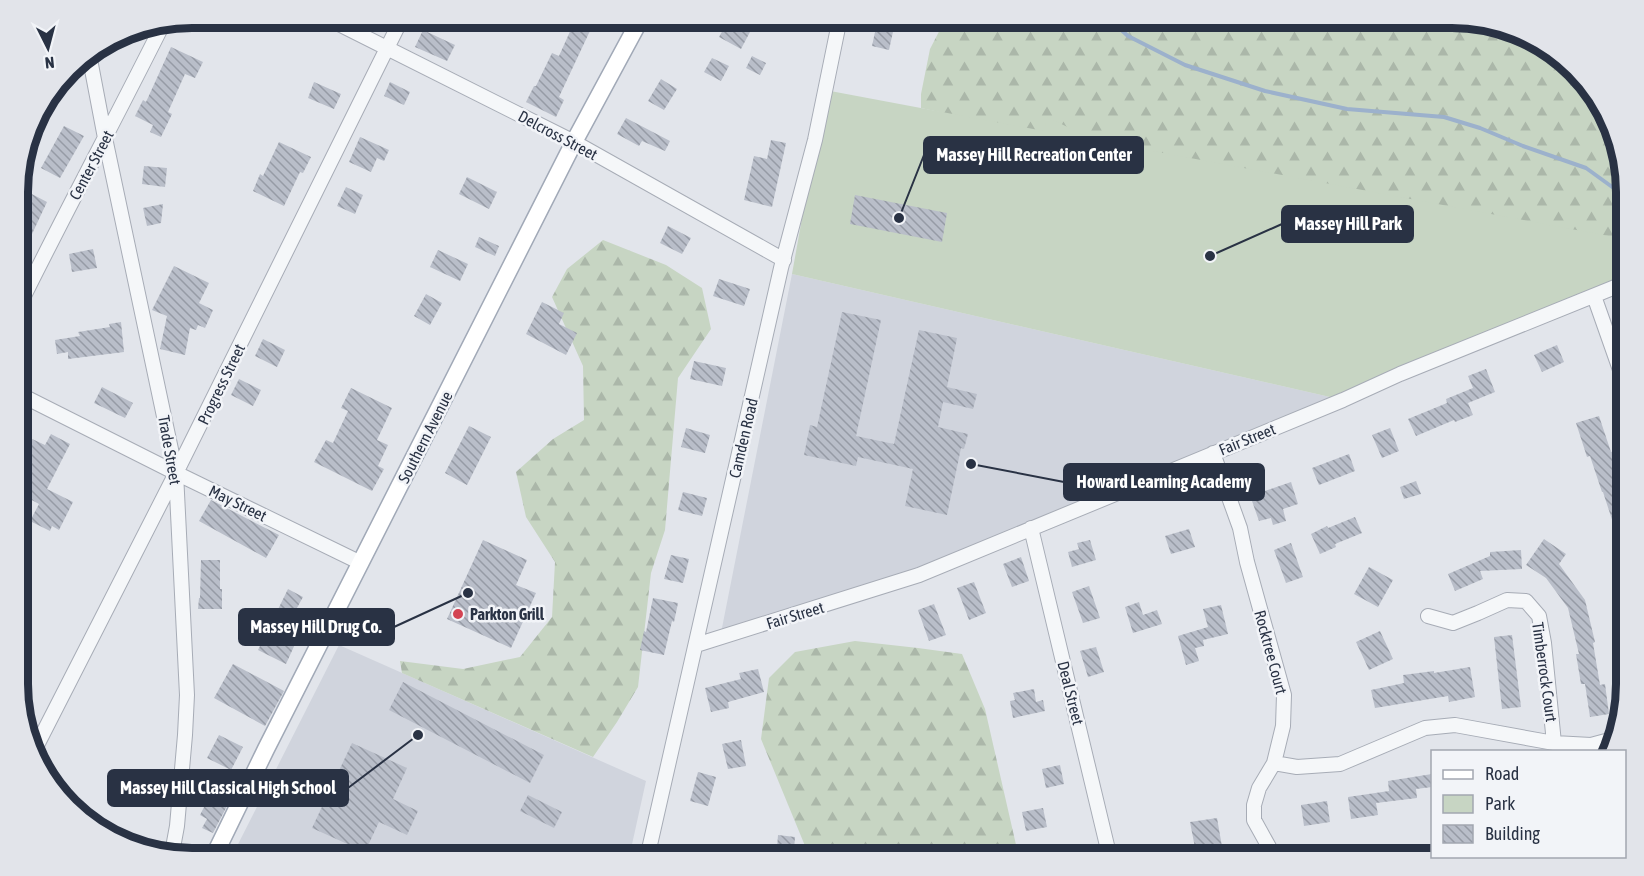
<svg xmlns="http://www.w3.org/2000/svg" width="1644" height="876" font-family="'Asap Condensed',sans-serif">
	<defs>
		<pattern id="forest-firs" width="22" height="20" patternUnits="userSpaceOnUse" patternTransform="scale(1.5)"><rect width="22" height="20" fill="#c7d5c3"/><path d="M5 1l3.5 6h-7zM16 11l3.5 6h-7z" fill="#abb7a9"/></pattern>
		<pattern id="building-back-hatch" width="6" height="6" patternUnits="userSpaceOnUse" patternTransform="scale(1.5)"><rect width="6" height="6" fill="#b9bec9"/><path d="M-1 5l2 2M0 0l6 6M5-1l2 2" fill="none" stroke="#969ba5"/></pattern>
	</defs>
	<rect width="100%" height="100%" fill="#e2e5eb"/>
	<!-- built -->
	<path fill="#d0d4dd" d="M792,274L1343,400L1031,528L720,638Z
		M339,645L646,781L629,858H231Z"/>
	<!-- forest -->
	<path fill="url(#forest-firs)" d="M946,18H1452L1529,36L1596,95L1625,170V265L921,108V94L930,49Z
		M603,240L666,265L702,288L711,329L678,378L665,530L651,573L638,687L617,722L593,757L402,673L400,661L463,669L520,657L552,617L555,562L526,517L516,472L553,439L584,420L583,366L552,297L567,269Z
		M855,641L918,648L962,654L985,709L1019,858H810L761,739L769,678L795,652Z"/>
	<!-- green -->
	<path fill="#c7d5c3" d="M825,90L1044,131L1047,117L1094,140L1625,239V282L1343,400L792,274Z"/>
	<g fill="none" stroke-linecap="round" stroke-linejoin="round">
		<!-- stream -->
		<path stroke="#9cb1cc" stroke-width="4" d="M1108,18L1128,36L1185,65L1265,91L1347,109L1444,117L1480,128L1523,146L1586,168L1615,189L1625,199"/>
	</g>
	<!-- building -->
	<path fill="url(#building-back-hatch)" d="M576,18H596L559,97L564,100L556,117L526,102L534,86H536L552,53L559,56Z
		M878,18H896L889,50L872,46Z
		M728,21L750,32L741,49L719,37Z
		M423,30L455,45L447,61L415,47Z
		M171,47L203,62L195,78L185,74L168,112L172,114L161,137L150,132L153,125L135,116L143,100L146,102Z
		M752,56L766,63L760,75L746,68Z
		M712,58L729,66L721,81L704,72Z
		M661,79L677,89L664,110L648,101Z
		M314,82L341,94L334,109L308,98Z
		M390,82L410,92L404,105L384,96Z
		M626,118L670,141L665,151L642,141L639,146L617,134Z
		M64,126L84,136L60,178L41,168Z
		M360,137L389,150L384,161L377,158L371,172L349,162Z
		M771,140L786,143L772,207L744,200L754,156L767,159Z
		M279,142L311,157L303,173L300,172L284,206L253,191L260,174L263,176Z
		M144,166L167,168L165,187L142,184Z
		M467,177L497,192L489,209L459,194Z
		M346,187L363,195L355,214L337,206Z
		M28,192L47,202L19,262L18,211Z
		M855,195L947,213L942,242L850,224Z
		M163,204L161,223L147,226L143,208Z
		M668,226L691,238L682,254L660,243Z
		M479,237L499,246L495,256L475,247Z
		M93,249L97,268L72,272L69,254Z
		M438,250L468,264L460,281L430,267Z
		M174,266L209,283L199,303L213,310L205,328L198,325L196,330L190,328L185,355L160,349L167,316L152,310Z
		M719,279L750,289L744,306L713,296Z
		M426,294L442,303L430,325L414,316Z
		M542,302L564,313L559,324L577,333L566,355L526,334Z
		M842,312L881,320L856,436L894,444L919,330L957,338L947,387L977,394L973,409L943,402L938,427L968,434L964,449L961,448L947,515L905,506L913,469L858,457L856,466L804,455L810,425L817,427Z
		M121,322L124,352L68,359V352L57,354L55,340L80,336L78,332L110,327L109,324Z
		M263,339L285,350L277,367L255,356Z
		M1557,345L1564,362L1542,372L1534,355Z
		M694,361L726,368L722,386L690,379Z
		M1486,369L1495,392L1468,403L1473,415L1455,422L1454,420L1416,436L1408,419L1447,403L1446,399L1473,388L1468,376Z
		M239,379L261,390L253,406L231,395Z
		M102,387L133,403L125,418L94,403Z
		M351,388L392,408L377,440L388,445L378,466L384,469L372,491L314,462L326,440L333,443L348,411L341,408Z
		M1599,416L1611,452L1614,451L1625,486L1626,561L1623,562L1614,533L1616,532L1603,492H1602L1590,456L1587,457L1576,423Z
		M469,426L491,437L467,485L445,473Z
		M686,428L710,435L705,453L681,447Z
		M1390,428L1399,451L1382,458L1372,435Z
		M51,434L70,444L47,489L73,502L59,530L52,526L50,531L30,521L39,504L19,493V460L30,438L45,445Z
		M1349,454L1355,471L1319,485L1312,468Z
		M1416,481L1421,494L1404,499L1400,487Z
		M1291,482L1298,504L1283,509L1286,521L1273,525L1271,518L1259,521L1252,501L1263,497L1262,492Z
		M683,492L707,498L702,516L678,510Z
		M211,500L279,535L266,558L199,521Z
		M1355,517L1362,533L1335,544L1336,547L1320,554L1311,534L1327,526L1328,528Z
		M1189,529L1195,547L1171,554L1165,536Z
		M1544,539L1566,554L1559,564L1585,600L1595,642L1593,643L1600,685L1605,684L1609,714L1590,717L1585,684H1581L1576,654H1579L1568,608L1546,578L1526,565Z
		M483,540L527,560L516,585L536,593L511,648L447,619Z
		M1090,540L1096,560L1072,567L1068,552L1079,549L1077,543Z
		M1291,543L1303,577L1286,583L1274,550Z
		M1521,550L1522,569L1480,571L1483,579L1455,591L1448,574L1490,556V552Z
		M671,555L689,559L683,583L664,579Z
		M1021,557L1029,581L1012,587L1003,564Z
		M201,560H220V589H222V609H198L199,598H200Z
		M1369,567L1393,580L1378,607L1354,594Z
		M974,582L986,613L969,620L957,588Z
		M1089,586L1100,618L1083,623L1072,592Z
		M288,589L303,597L282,635L296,642L286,664L258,650Z
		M653,598L678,603L674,622L672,621L664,655L640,650L644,631L646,632Z
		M1139,602L1143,615L1157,610L1162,624L1133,633L1125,607Z
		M934,604L946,635L929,641L918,610Z
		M1221,605L1228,634L1203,640L1204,646L1195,648L1199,661L1186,665L1178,636L1208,627L1203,609Z
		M1380,631L1393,659L1369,670L1356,642Z
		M1512,635L1521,707L1502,709L1494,637Z
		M1096,647L1104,672L1088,677L1080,651Z
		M233,664L284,691L265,726L214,698Z
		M1470,667L1475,697L1449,702L1448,696L1375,708L1371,690L1404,683L1403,675L1434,671V673Z
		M758,669L764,692L728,702L729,708L711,712L705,688L741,679L739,673Z
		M403,682L544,755L530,783L389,710Z
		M1034,689L1036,702L1043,700L1045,711L1013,718L1010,701L1015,700L1013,693Z
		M219,735L243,747L231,770L207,758Z
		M741,740L746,766L728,769L722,744Z
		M352,743L407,768L393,799L418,811L407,835L379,822L365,852L312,828Z
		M1060,765L1064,784L1046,788L1042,769Z
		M698,772L716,777L708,806L690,801Z
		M1432,774V787L1416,789L1417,798L1376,803L1378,815L1351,819L1348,797L1389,791L1388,781Z
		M203,791L228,804L213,833L202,828L207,819L200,815L205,805L198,801Z
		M528,795L562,812L554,828L520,811Z
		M1327,801L1330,822L1304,826L1301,805Z
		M1043,808L1047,827L1026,831L1022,812Z
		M1217,818L1224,858H1197L1190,822Z
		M778,835L795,837L794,850L777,848Z"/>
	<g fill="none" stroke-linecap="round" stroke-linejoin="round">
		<defs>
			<path id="minor" d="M327,18L574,142L784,260
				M89,54L105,138L176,473L187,695L185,735L177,826L172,853
				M1594,296L1625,384
				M19,306C66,211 116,118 163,24
				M19,394L176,473L361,563
				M1213,453L1240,528L1247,562L1284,695L1283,726L1274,763L1259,788L1254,805V820L1269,847
				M1031,528L1110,858
				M1428,616L1453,623L1478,613L1507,600L1526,601L1539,616L1544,643L1554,743
				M696,645L919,575L1343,400L1400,374L1625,283
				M35,749L176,473L402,18
				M1274,763L1297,767L1340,764L1425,728L1455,725L1554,743L1591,745L1613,739
				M647,858L781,268L815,140L840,18"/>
			<path id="major" d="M213,858L266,749L574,142L641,18"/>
		</defs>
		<!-- minor casing -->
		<use href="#minor" stroke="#a7acb6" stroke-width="16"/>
		<!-- major casing -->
		<use href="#major" stroke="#a1a9b7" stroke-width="19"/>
		<!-- minor -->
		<use href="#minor" stroke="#f5f7f9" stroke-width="14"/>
		<!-- major -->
		<use href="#major" stroke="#fff" stroke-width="16"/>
	</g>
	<!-- markers -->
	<circle fill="#d34453" stroke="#f2f4f8" stroke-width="2" cx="458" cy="614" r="6"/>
	<g text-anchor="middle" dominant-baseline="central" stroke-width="5" stroke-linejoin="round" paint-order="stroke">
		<!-- street labels -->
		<g font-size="16" fill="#293244" stroke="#f2f4f8">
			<text transform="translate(558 135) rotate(28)">Delcross Street</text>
			<text transform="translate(91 165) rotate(-62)">Center Street</text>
			<text transform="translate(221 384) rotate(-64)">Progress Street</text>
			<text transform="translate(425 437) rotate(-63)">Southern Avenue</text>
			<text transform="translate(743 438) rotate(-77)">Camden Road</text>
			<text transform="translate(1247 439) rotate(-22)">Fair Street</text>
			<text transform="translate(170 450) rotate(80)">Trade Street</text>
			<text transform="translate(238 503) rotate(26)">May Street</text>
			<text transform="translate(795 615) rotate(-17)">Fair Street</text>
			<text transform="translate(1271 652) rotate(75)">Rocktree Court</text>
			<text transform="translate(1545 672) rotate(82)">Timberrock Court</text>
			<text transform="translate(1071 693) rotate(76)">Deal Street</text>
		</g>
		<!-- poi labels -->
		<g font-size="16" font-weight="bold" fill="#293244" stroke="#f2f4f8" text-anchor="start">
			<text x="470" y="614">Parkton Grill</text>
		</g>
	</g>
	<!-- crop -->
	<path d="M0 0H1644V876H0ZM192 28H1452A164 164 0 0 1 1616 192V684A164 164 0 0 1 1452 848H192A164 164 0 0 1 28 684V192A164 164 0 0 1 192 28Z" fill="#e2e4ea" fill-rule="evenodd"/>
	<path fill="none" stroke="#293244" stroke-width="8" d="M192 28H1452A164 164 0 0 1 1616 192V684A164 164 0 0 1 1452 848H192A164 164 0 0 1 28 684V192A164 164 0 0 1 192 28Z"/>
	<!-- callouts -->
	<path fill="none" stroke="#293244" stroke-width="2" d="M899 218L924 155M1210 256L1282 224M971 464L1064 482M468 593L394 627M418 735L348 788"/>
	<g fill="#293244" stroke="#f2f4f8" stroke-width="2">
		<circle cx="899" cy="218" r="6"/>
		<circle cx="1210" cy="256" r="6"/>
		<circle cx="971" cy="464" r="6"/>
		<circle cx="468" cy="593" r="6"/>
		<circle cx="418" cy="735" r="6"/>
	</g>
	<g fill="#293244" stroke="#293244" stroke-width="2">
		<rect x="924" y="137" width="219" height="36" rx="6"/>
		<rect x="1282" y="206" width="131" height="36" rx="6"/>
		<rect x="1064" y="464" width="200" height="36" rx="6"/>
		<rect x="239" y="609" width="155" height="36" rx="6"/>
		<rect x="108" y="770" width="240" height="36" rx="6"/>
	</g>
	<g font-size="18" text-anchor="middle" font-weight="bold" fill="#fff">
		<text x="1034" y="161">Massey Hill Recreation Center</text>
		<text x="1348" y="230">Massey Hill Park</text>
		<text x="1164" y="488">Howard Learning Academy</text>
		<text x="316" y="633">Massey Hill Drug Co.</text>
		<text x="228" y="794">Massey Hill Classical High School</text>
	</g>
	<!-- legend -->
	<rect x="1431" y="750" width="195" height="108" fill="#f2f4f8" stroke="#a2a6b0" stroke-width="1.5"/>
	<rect x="1443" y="770" width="30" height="9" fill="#ffffff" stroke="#a2a6b0" stroke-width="1.5"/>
	<text x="1485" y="780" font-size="18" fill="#293244">Road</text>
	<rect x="1443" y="795" width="30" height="18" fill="#c7d5c3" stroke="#a2a6b0" stroke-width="1.5"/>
	<text x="1485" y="810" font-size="18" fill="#293244">Park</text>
	<rect x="1443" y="825" width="30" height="18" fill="url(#building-back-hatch)" stroke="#a2a6b0" stroke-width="1.5"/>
	<text x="1485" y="840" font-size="18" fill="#293244">Building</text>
	<!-- north arrow -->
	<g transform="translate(48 48) rotate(174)" stroke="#f2f4f8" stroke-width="4.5" paint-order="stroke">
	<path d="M0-4.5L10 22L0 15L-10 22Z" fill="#293244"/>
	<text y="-9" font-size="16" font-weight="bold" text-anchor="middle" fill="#293244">N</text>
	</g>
</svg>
